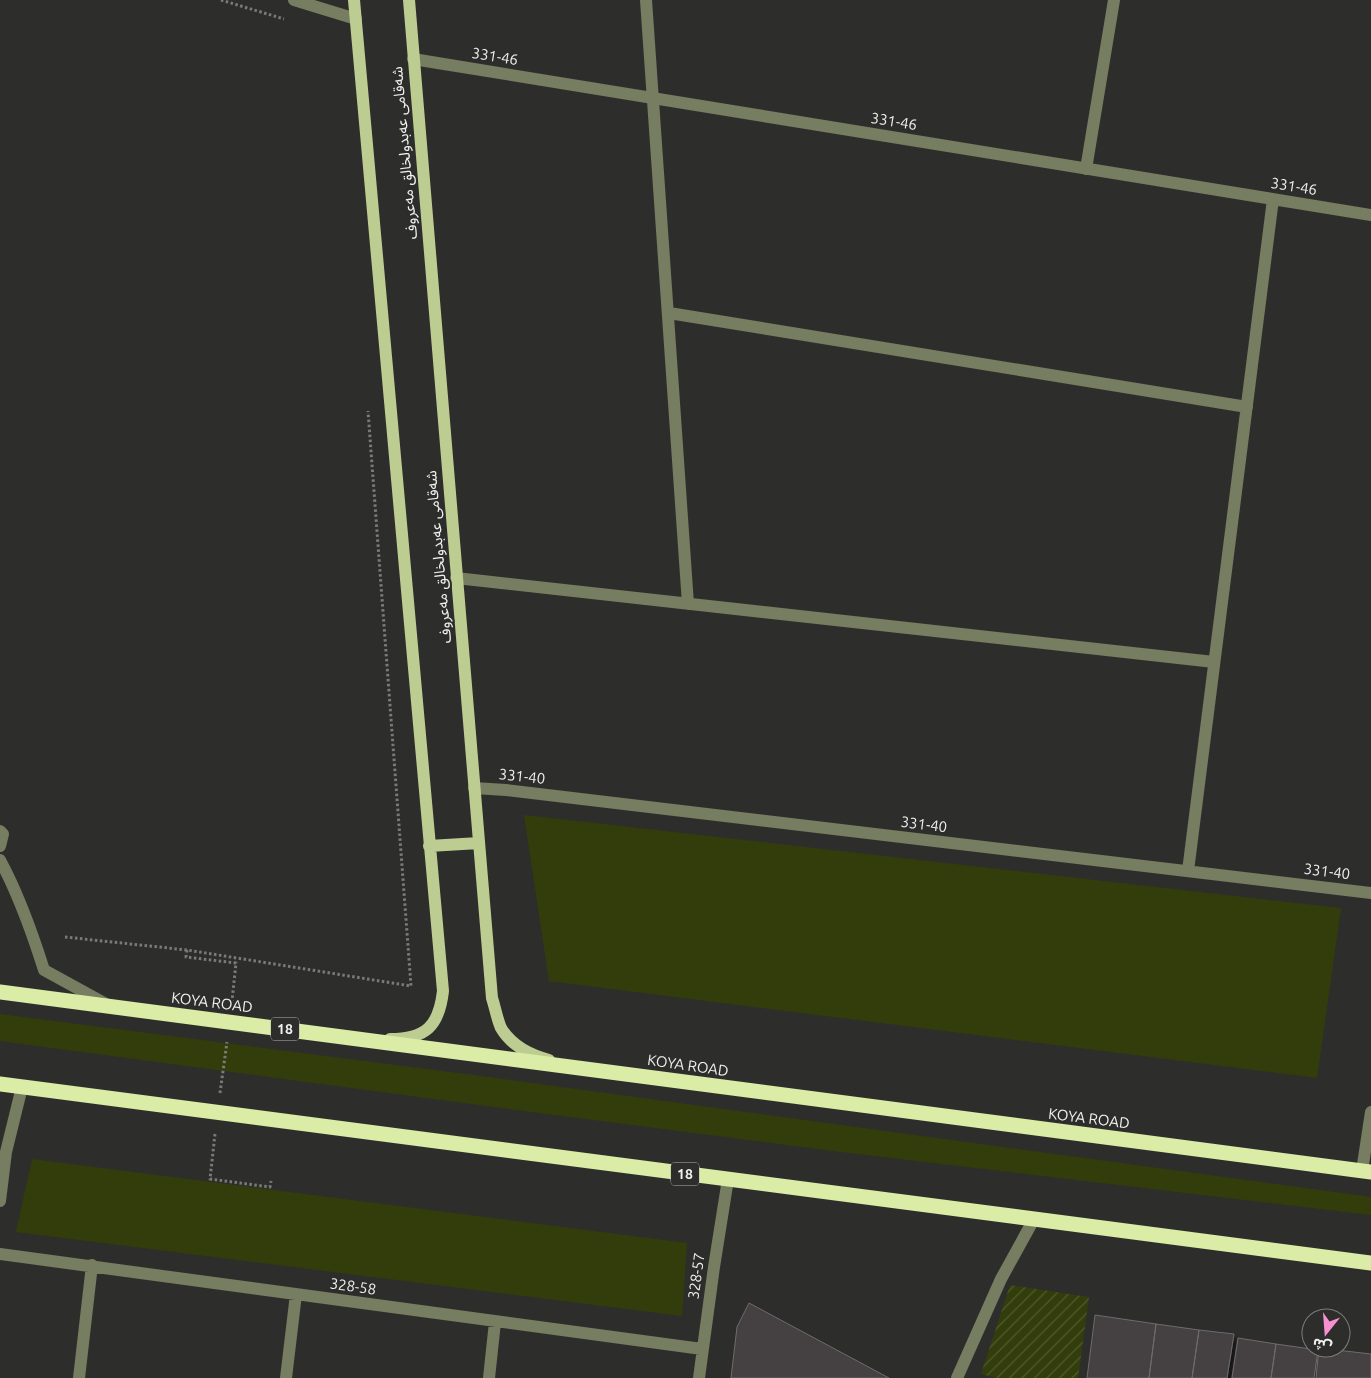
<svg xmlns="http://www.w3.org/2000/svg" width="1371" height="1378" font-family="Ubuntu,'Noto Sans Arabic',sans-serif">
	<defs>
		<pattern id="garden-furrows" width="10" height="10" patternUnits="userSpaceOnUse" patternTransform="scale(1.25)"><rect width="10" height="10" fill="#333d0b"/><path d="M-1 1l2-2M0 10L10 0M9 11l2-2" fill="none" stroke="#515a2f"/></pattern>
		<filter id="shadow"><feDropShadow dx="3" dy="5.5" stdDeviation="2.5" flood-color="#0009"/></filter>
	</defs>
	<rect width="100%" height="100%" fill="#2d2e2b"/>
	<!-- green -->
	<path fill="#333d0b" d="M524,815L1341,908L1317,1078L549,981Z
		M0,1014L481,1076L1371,1197V1215L841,1152L509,1109L0,1041Z
		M32,1159L687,1243L682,1316L16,1232Z"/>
	<!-- garden -->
	<path fill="url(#garden-furrows)" d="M1010,1285L1089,1297L1078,1378H997L981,1374Z"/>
	<!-- building -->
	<path fill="#444042" stroke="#6f6b6d" filter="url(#shadow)" d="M749,1303L889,1378H731L737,1327Z
		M1095,1315L1156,1324L1149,1378H1087Z
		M1156,1324L1199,1330L1192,1378H1149Z
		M1199,1330L1234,1334L1227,1378H1192Z
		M1238,1338L1276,1344L1271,1378H1232Z
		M1276,1344L1318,1350L1314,1378H1271Z
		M1319,1348L1371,1354V1378H1316Z"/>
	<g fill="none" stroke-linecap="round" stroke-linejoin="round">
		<!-- path -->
		<path stroke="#7a7b78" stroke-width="3" stroke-dasharray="2.5 2.5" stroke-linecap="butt" d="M221,0L284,19
			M65,937L187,950L411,986L368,411
			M187,950L186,957L236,963L232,1001
			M220,1093L227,1042
			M215,1134L210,1179L270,1187L271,1181"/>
		<!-- minor -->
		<path stroke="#767d61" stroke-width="12" d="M294,0L356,19
			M646,0L688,604
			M413,59L1371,215
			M1086,169L1114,0
			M669,313L1247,407
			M456,578L1214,662
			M474,788L506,790L1371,893
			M0,831L3,834L0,846
			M0,860C19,895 32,932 44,970L106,1004
			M1188,871L1273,199
			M1362,1171L1371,1112
			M0,1201L6,1152L22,1087
			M0,1254L702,1349
			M79,1378L92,1265
			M286,1378L296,1294
			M489,1378L495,1322
			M699,1378L714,1267L728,1179
			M957,1378L1001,1279L1034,1219"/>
		<!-- major -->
		<path stroke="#bdcd92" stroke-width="12" d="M354,0L443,991C439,1026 426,1039 390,1039
			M409,0L492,998C495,1007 497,1019 501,1028C511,1045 530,1055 549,1060
			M429,846L479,843"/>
		<!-- highway -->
		<path stroke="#daeca6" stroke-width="15" d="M0,992L1371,1172
			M0,1084L1371,1263"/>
	</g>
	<g text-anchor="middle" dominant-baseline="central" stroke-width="4" stroke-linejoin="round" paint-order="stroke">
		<!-- shield labels -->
		<g fill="#2d2e2b" stroke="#b6b6b4" stroke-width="1">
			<rect x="271" y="1017.5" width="28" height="23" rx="4"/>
			<rect x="671" y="1162.5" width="28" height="23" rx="4"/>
		</g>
		<g font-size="14" font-weight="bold" fill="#f0f1ee">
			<text x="285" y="1029">18</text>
			<text x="685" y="1174">18</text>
		</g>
		<!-- street labels -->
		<g font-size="15" fill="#f0f1ee" stroke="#2d2e2b">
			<text transform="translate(495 56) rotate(9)">331-46</text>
			<text transform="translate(894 121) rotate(9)">331-46</text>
			<text transform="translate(404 153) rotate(-95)">شەقامی عەبدولخالق مەعروف</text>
			<text transform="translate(1294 186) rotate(9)">331-46</text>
			<text transform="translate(438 557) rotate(-95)">شەقامی عەبدولخالق مەعروف</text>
			<text transform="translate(522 776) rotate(6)">331-40</text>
			<text transform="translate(924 824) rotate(7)">331-40</text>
			<text transform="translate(1327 871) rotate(7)">331-40</text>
			<text transform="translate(212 1002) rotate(7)">KOYA ROAD</text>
			<text transform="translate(688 1065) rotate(8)">KOYA ROAD</text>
			<text transform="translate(1089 1118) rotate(7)">KOYA ROAD</text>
			<text transform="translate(696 1276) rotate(-82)">328-57</text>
			<text transform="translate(353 1286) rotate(8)">328-58</text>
		</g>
	</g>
	<!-- north arrow -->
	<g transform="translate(1326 1333) rotate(197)"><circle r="24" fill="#2d2e2b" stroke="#7b7c79"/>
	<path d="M0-4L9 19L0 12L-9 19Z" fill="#f590d1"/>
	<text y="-8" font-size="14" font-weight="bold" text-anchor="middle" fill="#f0f1ee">ش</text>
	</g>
</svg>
